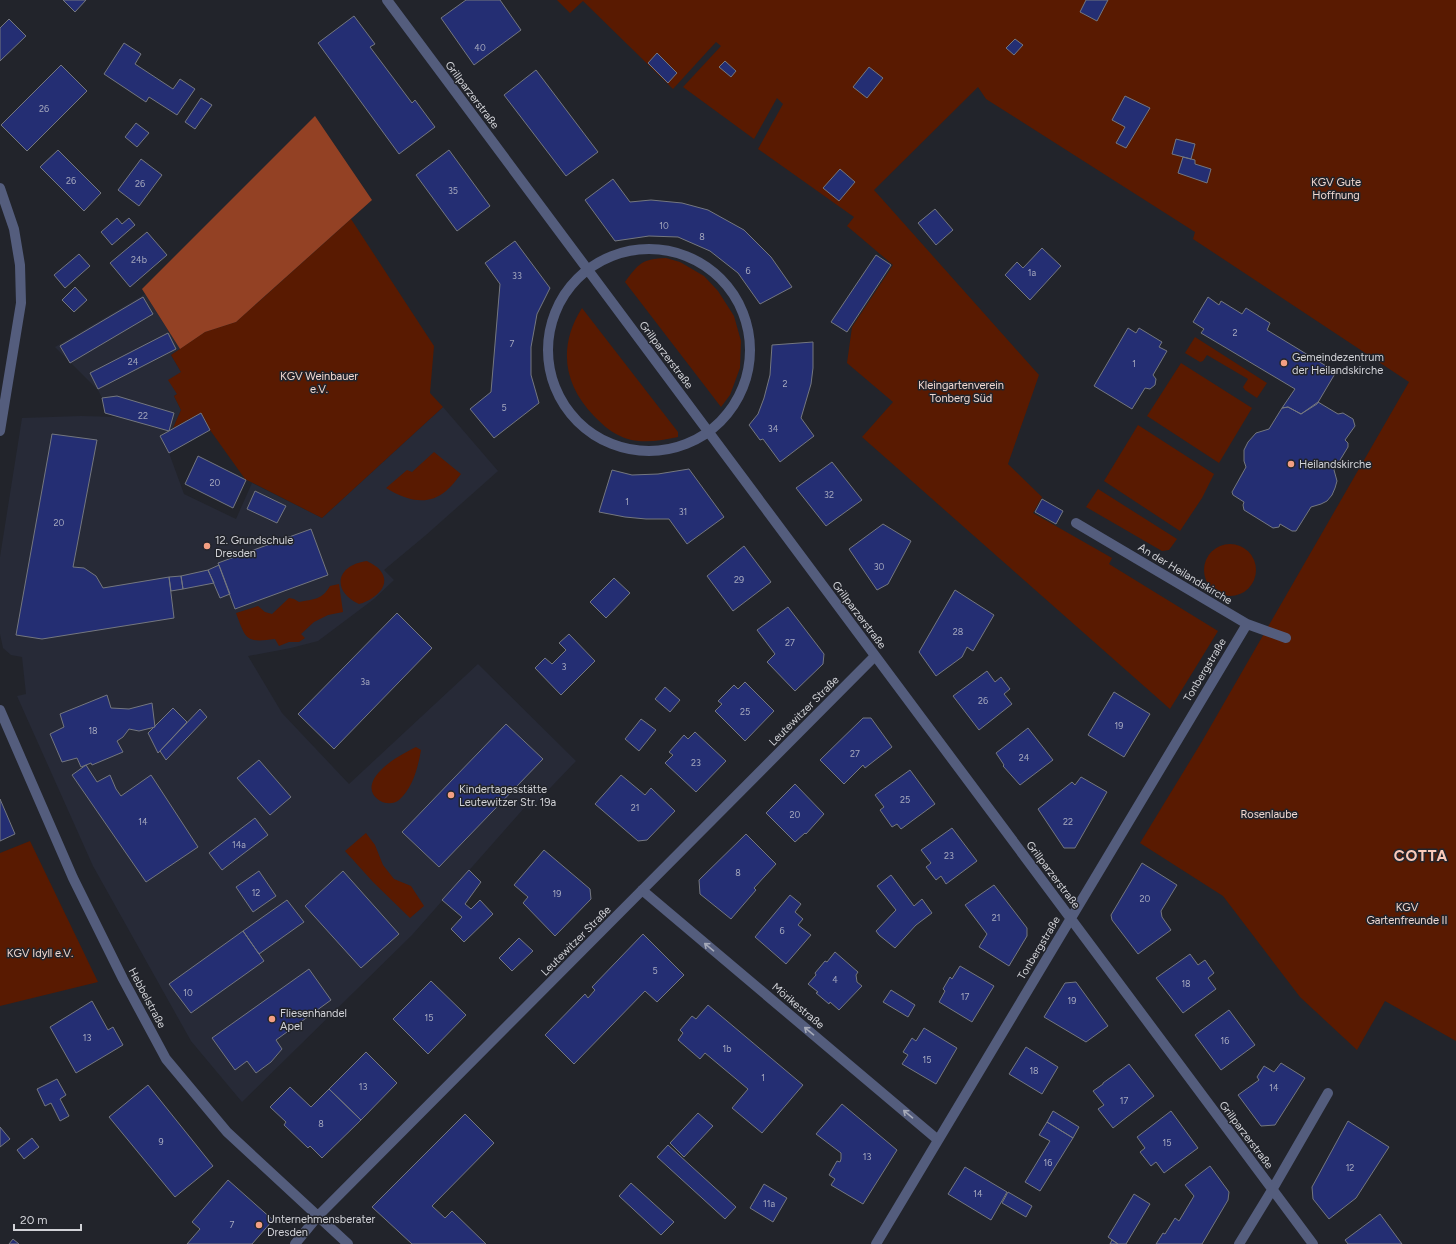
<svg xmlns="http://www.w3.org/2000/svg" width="1456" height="1244" font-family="Figtree,sans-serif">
	<rect width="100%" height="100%" fill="#22242b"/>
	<!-- built -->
	<path fill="#272a37" d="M145,294L180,349L171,355L181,372L177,394L174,396L181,410L173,428L160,436L169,453L184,494L236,519L252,483L322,518L443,407L498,471L426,535L384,570L394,580L374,599L318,641L291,648L248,656L282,713L349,784L478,664L576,761L530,809L525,807L412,935L242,1102L191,1041L93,866L17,696L26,694L22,657L11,655L3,648L0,634V557L22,418L81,416L118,417L105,413L102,398L98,390L55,347Z"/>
	<!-- green -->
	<path fill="#591a01" d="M557,0H1456V1041L1385,1001L1357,1050L1300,997L1223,896L1140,843L1201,743L1409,382L1193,239L1195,232L986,99L978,87L874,190L1039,375L1008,464L1042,497L1033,513L1112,558L1109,564L1218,631L1170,709L862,437L893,402L847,363L852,327L893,265L847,226L854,217L758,149L783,104L777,98L754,139L683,87L721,46L716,42L673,89L583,1L570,13Z
		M351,219L434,346L430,393L443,407L322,518L245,479L210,430L201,413L173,428L181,410L174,396L177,394L168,380L181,372L171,355L205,332L236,322Z
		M666,258L680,262L704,276L718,291L734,316L741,341L740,368L730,395L721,407L625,282C639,263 642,259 666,258Z
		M582,308L678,432V437C659,441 636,445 618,435C609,431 601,423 594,416C563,384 558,346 582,308Z
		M1195,337L1267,383L1257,398L1245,390L1243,387L1248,379L1207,355L1203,361L1200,362L1185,353Z
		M1181,363L1252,408L1219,463L1147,416Z
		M1138,425L1214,474L1202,498L1180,531L1104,481Z
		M434,452L461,474C456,480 452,486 446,491C427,507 406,500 386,488L407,470L412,472Z
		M1098,489L1177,539L1169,550L1162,551L1086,507Z
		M1204 570a26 26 0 1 1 52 0a26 26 0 1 1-52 0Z
		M367,561C372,564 379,567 382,573C391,588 371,601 359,604C331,591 336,565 367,561Z
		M339,584L343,612L328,615L314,622L301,634L305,638L299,642H289L279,646L275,639C246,643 246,640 236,613L258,606L265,612L272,614L289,598L294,599L299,602C314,599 322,600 330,586Z
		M416,747L421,750C418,767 413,788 399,800C388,809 368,798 372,784C376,768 402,754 416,747Z
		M366,833L375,845L383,865L394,879L411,886L424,906L410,918L373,882L345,851Z
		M30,841L98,982L0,1006V853Z"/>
	<!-- forest -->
	<path fill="#934124" d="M315,116L372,200L236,322L205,332L180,349L142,289Z"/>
	<!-- building -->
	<path fill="#242e73" stroke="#74777f" d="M63,0H86L75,12Z
		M466,0H500L521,30L474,65L441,18Z
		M1086,0H1108L1097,21L1080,12Z
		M354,16L375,44L370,47L412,103L415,100L435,127L399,154L318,43Z
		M9,19L26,36L0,61V28Z
		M1015,39L1023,45L1014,55L1006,48Z
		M124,43L141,54L135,64L173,89L180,79L195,89L177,115L149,97L146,102L104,74Z
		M657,53L677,73L668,83L648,63Z
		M725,61L736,71L731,77L719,67Z
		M61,65L87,91L27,151L1,125Z
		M869,67L883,78L867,98L853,87Z
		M536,70L598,152L566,176L504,95Z
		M1125,96L1150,108L1126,148L1116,143L1125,127L1112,120Z
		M201,98L212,105L195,129L185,122Z
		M136,123L149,133L137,147L125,137Z
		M1176,139L1195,144L1191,159L1172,154Z
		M58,150L101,193L84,211L40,167Z
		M449,150L490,206L457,231L416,175Z
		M1183,157L1195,160V164L1211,169L1207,183L1178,173Z
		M141,159L162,175L139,206L118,190Z
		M840,169L855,182L839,201L823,188Z
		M613,179L630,202L651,200L682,203L708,210L744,230L771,257L792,287L760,304L738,273L710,251L678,237L649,236L615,241L585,200Z
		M935,209L953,230L936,245L918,223Z
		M117,218L122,224L129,218L135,225L112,245L101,232Z
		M147,232L167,255L130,287L110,263Z
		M515,241L550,288L537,314L531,347V375L539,403L494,438L470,409L491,392L500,284L485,263Z
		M1042,248L1061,266L1030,300L1005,275L1017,262L1023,268Z
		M79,254L90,266L65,288L54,275Z
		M876,255L891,265L847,332L831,322Z
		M75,287L87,300L74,312L62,300Z
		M143,297L153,314L70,363L60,346Z
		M1208,297L1219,305L1221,301L1242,314L1246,308L1270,323L1267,330L1336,372L1317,404L1301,414L1288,407L1282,408L1295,389L1201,333L1204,329L1193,322Z
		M1128,328L1136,333L1139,328L1162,342L1159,347L1167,351L1153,375L1156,379L1155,385L1150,389L1145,388L1132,409L1094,386Z
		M168,333L176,349L98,389L90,373Z
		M813,342V368L811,384L801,418L814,436L780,462L763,439L760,440L749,425L758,414L764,398L770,375L772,345Z
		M117,396L174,413L169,431L105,413L102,398Z
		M1318,402L1338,414L1343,413L1353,419L1355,426L1345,440L1348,443V447L1334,470L1337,481L1335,488L1332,495L1327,501L1321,504L1311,507L1296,531H1292L1280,524L1279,527L1273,528L1244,510L1243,505L1244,502L1233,495L1232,492L1246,467L1244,461V450L1248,442L1256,433L1269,429L1282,408L1288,407L1301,414Z
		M201,413L210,430L169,453L160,436Z
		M52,434L97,440L73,567L84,568L96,576L103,588L169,577L174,618L42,639L16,635Z
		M198,456L246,480L233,508L185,484Z
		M832,462L862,500L826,526L796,488Z
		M689,469L724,517L687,544L669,519H646L625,517L599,512L612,470L632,475L658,474Z
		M255,491L286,506L277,523L247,509Z
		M1042,499L1063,511L1056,524L1035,512Z
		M883,524L911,541L888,584L877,590L849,549Z
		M311,529L328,575L235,609L218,563Z
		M744,546L771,582L733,611L707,576Z
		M219,565L230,594L220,598L208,570Z
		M208,570L214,583L183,589L181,576Z
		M181,576L183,589L171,591L169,577Z
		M614,578L630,593L606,618L590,602Z
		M955,590L994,615L973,651L967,647L962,657L936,676L919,652Z
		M788,607L824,654L823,664L795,691L767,662L775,654L757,630Z
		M397,613L432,648L334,749L298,714Z
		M569,634L595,661L561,695L535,668L545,658L552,664L566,650L559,643Z
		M987,671L995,682L1001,677L1010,689L1004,694L1012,704L979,730L953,696Z
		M745,682L774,711L745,741L715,711L722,704L718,701L734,685L738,689Z
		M665,687L680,700L670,712L655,699Z
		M1114,692L1150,714L1124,757L1088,735Z
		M107,695L111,708L129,709L152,703L155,727L139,731L129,729L123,737L117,741L123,752L92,765L91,763L81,767L77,758L62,762L50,734L64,727L60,714Z
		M173,708L187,722L158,753L148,733Z
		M200,709L207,717L166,760L160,751Z
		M863,718H871L892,747L865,768L863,765L844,784L820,760Z
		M641,719L656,730L639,751L625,739Z
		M506,724L543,759L439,867L402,832Z
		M1028,728L1053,760L1020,785L1003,766L1004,765L996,753Z
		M695,732L726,761L696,792L665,763L673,755L669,752L684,735L688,739Z
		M259,760L291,797L270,815L237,778Z
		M86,765L97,782L110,775L116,789L121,796L151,775L198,847L146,882L72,775Z
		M910,770L935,804L901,829L897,824L892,827L880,810L884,807L875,795Z
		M621,775L645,795L651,788L675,811L647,840L638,841L595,804Z
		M1081,777L1107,792L1075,848H1064L1038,809L1072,782L1075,785Z
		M795,784L824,814L806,834L805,833L795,842L766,813Z
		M0,799L15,834L0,841Z
		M255,818L268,835L222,870L209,853Z
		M952,828L977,861L946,884L941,876L936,880L926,867L931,863L921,850Z
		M746,834L776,864L754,888L756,890L731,919L700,894L699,880Z
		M544,850L590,889L591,899L555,936L523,903L528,897L514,885Z
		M1142,863L1177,885L1161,911L1162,917L1171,930L1138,954L1112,920L1111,915Z
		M469,870L481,882L465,904L471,909L480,900L493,914L464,942L451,929L462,917L442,900Z
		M259,871L276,896L253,912L236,887Z
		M343,871L399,934L361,968L305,906Z
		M891,875L914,906L922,899L932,913L916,925L895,948L879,935L876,931L896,910L877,886Z
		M994,885L1027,928V936L1009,966L979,947L987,934L965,905Z
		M790,895L801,904L795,912L803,919L798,925L811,935L786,964L755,937Z
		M287,900L304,922L259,954L243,931Z
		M243,931L264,961L191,1013L169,984Z
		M643,934L684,975L657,1002L645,991L574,1064L545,1035L585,994L588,998L595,990L592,987Z
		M519,938L533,951L512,971L499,958Z
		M835,952L858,972L856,975L857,982L862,986L839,1010L830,1002L829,1004L816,993L818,992L808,984L816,975L815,973L825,961L827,962Z
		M1190,954L1198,965L1205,960L1214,973L1208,978L1216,989L1183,1013L1156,978Z
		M960,966L994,986L972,1022L939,1002L945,991L943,989L950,977L952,979Z
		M309,969L331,1000L276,1040L282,1049L271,1062L256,1073L247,1061L235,1070L212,1038Z
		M431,981L466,1015L428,1054L393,1019Z
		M1076,982L1108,1026L1086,1042L1044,1017L1065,983Z
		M891,990L915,1005L908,1017L883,1002Z
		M92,1001L108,1030L113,1027L123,1045L76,1073L50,1027Z
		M708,1005L803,1085L762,1133L732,1108L748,1089L705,1053L700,1059L678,1040L683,1033L680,1030L692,1016L696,1019Z
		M1229,1010L1255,1045L1221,1070L1195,1035Z
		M924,1028L957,1048L936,1084L902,1064L908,1055L903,1052L912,1038L916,1041Z
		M1026,1047L1058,1067L1042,1094L1009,1074Z
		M366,1052L397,1083L361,1120L329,1089Z
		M1281,1063L1305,1078L1275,1125L1261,1126L1238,1095L1259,1080L1257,1077L1264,1066L1274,1072Z
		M1129,1064L1154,1096L1113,1128L1098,1109L1104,1105L1093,1091L1103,1084V1083Z
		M57,1079L66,1095L60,1099L69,1116L60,1121L51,1103L45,1106L37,1089Z
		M148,1085L213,1166L175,1197L109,1117Z
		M290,1087L311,1107L329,1089L361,1120L322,1158L310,1146L308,1148L284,1125L286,1122L270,1107Z
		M842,1104L897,1150L863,1204L831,1185L835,1179L829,1175L837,1161L840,1162L841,1159V1153L816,1134Z
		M1053,1111L1079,1127L1073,1138L1047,1122Z
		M1171,1111L1198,1148L1164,1173L1156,1162L1151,1166L1140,1152L1145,1148L1137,1137Z
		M698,1113L713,1126L684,1157L670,1143Z
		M465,1114L494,1143L432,1206L445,1218L452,1211L486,1244H412L372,1207Z
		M1348,1121L1389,1147L1356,1198L1329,1219L1313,1199L1312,1187Z
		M1047,1122L1073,1138L1040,1191L1025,1182L1050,1141L1039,1135Z
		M0,1127L10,1139L0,1147Z
		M32,1138L39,1147L24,1159L17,1150Z
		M668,1145L736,1207L725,1219L657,1157Z
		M1210,1166L1229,1192L1228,1200L1202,1244H1156L1163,1233L1165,1234L1175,1218L1179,1221L1194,1196L1185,1185Z
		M965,1167L1007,1192L991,1220L948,1194Z
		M228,1180L273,1220L252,1244H187L200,1229L192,1222Z
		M631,1183L674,1222L661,1235L619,1196Z
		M764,1184L787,1198L773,1222L750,1208Z
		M1008,1192L1032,1206L1026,1217L1002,1203Z
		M1134,1194L1150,1204L1126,1244H1118L1108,1237Z
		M1380,1214L1402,1244H1348L1345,1240Z
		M13,1239L19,1244H9Z
		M1112,1240L1118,1244H1110Z"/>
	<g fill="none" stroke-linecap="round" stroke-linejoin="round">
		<!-- street -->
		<path stroke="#545d7d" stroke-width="10" d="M387,0L1313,1244
			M0,188L14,229L20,265L21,303L0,431
			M548 350a101 101 0 1 1 202 0a101 101 0 1 1-202 0Z
			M1076,523L1247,624L1286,638
			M0,710L73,878L123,979L166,1059L227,1132L348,1244
			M642,890L938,1140
			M295,1244L318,1216L875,656
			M876,1244L1247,624
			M1239,1244L1272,1190L1328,1093"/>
	</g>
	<!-- one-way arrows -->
	<defs><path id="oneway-shaft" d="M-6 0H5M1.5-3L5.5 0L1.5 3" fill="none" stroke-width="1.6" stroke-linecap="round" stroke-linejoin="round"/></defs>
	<g stroke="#a5a9b8">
		<use href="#oneway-shaft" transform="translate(709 947) rotate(-140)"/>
		<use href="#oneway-shaft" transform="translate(809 1031) rotate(-140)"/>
		<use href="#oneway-shaft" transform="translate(908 1114) rotate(-140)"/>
	</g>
	<!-- markers -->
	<g fill="#f39f83" stroke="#22242b" stroke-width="1.5">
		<circle cx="1284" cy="363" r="4"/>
		<circle cx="1291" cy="464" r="4"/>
		<circle cx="207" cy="546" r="4"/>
		<circle cx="451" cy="795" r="4"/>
		<circle cx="272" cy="1019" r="4"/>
		<circle cx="259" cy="1225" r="4"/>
	</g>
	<g text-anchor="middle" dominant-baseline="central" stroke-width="3" stroke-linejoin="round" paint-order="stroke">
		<!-- number labels -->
		<g font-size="9" fill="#a6a9be">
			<text x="480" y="47">40</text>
			<text x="44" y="108">26</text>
			<text x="71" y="180">26</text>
			<text x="140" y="183">26</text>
			<text x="453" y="190">35</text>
			<text x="664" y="225">10</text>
			<text x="702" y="236">8</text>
			<text x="139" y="259">24b</text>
			<text x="748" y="270">6</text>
			<text x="1032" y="272">1a</text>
			<text x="517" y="275">33</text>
			<text x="1235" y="332">2</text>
			<text x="512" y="343">7</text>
			<text x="133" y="361">24</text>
			<text x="1134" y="363">1</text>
			<text x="785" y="383">2</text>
			<text x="504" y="407">5</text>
			<text x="143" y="415">22</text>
			<text x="773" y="428">34</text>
			<text x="215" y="482">20</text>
			<text x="829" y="494">32</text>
			<text x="627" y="501">1</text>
			<text x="683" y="511">31</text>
			<text x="59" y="522">20</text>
			<text x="879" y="566">30</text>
			<text x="739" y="579">29</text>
			<text x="958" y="631">28</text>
			<text x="790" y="642">27</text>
			<text x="564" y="666">3</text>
			<text x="365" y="681">3a</text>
			<text x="983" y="700">26</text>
			<text x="745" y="711">25</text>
			<text x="1119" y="725">19</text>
			<text x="93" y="730">18</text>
			<text x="855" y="753">27</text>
			<text x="1024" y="757">24</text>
			<text x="696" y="762">23</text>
			<text x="905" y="799">25</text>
			<text x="635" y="807">21</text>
			<text x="795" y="814">20</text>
			<text x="143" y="821">14</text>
			<text x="1068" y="821">22</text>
			<text x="239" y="844">14a</text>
			<text x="949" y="855">23</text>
			<text x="738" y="872">8</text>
			<text x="256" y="892">12</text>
			<text x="557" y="893">19</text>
			<text x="1145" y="898">20</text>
			<text x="996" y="917">21</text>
			<text x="782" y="930">6</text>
			<text x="655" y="970">5</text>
			<text x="835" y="979">4</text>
			<text x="1186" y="983">18</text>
			<text x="188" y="992">10</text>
			<text x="965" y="996">17</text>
			<text x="1072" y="1000">19</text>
			<text x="429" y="1017">15</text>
			<text x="87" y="1037">13</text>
			<text x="1225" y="1040">16</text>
			<text x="727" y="1048">1b</text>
			<text x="927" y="1059">15</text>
			<text x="1034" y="1070">18</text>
			<text x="763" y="1077">1</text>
			<text x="363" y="1086">13</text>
			<text x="1274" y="1087">14</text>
			<text x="1124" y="1100">17</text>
			<text x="321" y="1123">8</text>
			<text x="161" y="1141">9</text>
			<text x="1167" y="1142">15</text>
			<text x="867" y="1156">13</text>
			<text x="1048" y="1162">16</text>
			<text x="1350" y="1167">12</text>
			<text x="978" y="1193">14</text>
			<text x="769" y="1203">11a</text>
			<text x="232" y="1224">7</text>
		</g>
		<!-- street labels -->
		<g font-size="11" fill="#d1d2d7" stroke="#22242b">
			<text transform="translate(472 95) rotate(53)">Grillparzerstraße</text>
			<text transform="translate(666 355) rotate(53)">Grillparzerstraße</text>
			<text transform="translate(1185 574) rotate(31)">An der Heilandskirche</text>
			<text transform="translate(859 615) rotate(53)">Grillparzerstraße</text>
			<text transform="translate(1205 670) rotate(-59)">Tonbergstraße</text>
			<text transform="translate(804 711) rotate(-45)">Leutewitzer Straße</text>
			<text transform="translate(1053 875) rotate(53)">Grillparzerstraße</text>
			<text transform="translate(576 941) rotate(-45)">Leutewitzer Straße</text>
			<text transform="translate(1039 948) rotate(-59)">Tonbergstraße</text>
			<text transform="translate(147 998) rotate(62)">Hebbelstraße</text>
			<text transform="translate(798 1006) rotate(40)">Mörikestraße</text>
			<text transform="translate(1246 1135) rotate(53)">Grillparzerstraße</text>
		</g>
		<!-- park labels -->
		<g font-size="11" fill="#f1d8d0" stroke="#22242b">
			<text x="1336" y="182">KGV Gute<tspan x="1336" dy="13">Hoffnung</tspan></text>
			<text x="319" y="376">KGV Weinbauer<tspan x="319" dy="13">e.V.</tspan></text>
			<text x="961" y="385">Kleingartenverein<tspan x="961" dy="13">Tonberg Süd</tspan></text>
			<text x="1269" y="814">Rosenlaube</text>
			<text x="1407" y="907">KGV<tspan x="1407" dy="13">Gartenfreunde II</tspan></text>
			<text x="40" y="953">KGV Idyll e.V.</text>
		</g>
		<!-- poi labels -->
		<g font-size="11" fill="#d1d2d7" stroke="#22242b" text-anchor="start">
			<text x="1292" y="357">Gemeindezentrum<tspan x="1292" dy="13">der Heilandskirche</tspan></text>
			<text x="1299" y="464">Heilandskirche</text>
			<text x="215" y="540">12. Grundschule<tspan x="215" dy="13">Dresden</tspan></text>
			<text x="459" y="789">Kindertagesstätte<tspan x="459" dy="13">Leutewitzer Str. 19a</tspan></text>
			<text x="280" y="1013">Fliesenhandel<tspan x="280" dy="13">Apel</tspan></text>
			<text x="267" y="1219">Unternehmensberater<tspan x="267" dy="13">Dresden</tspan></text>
		</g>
		<!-- district labels -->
		<g font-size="15" font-weight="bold" letter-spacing="1" fill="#fbcaba" stroke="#22242b">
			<text x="1421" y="856">COTTA</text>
		</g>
	</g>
	<!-- scale -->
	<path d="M14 1224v6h67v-6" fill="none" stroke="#d1d2d7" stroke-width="2"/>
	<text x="20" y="1224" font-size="12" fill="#d1d2d7" stroke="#22242b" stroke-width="3" paint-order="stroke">20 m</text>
</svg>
